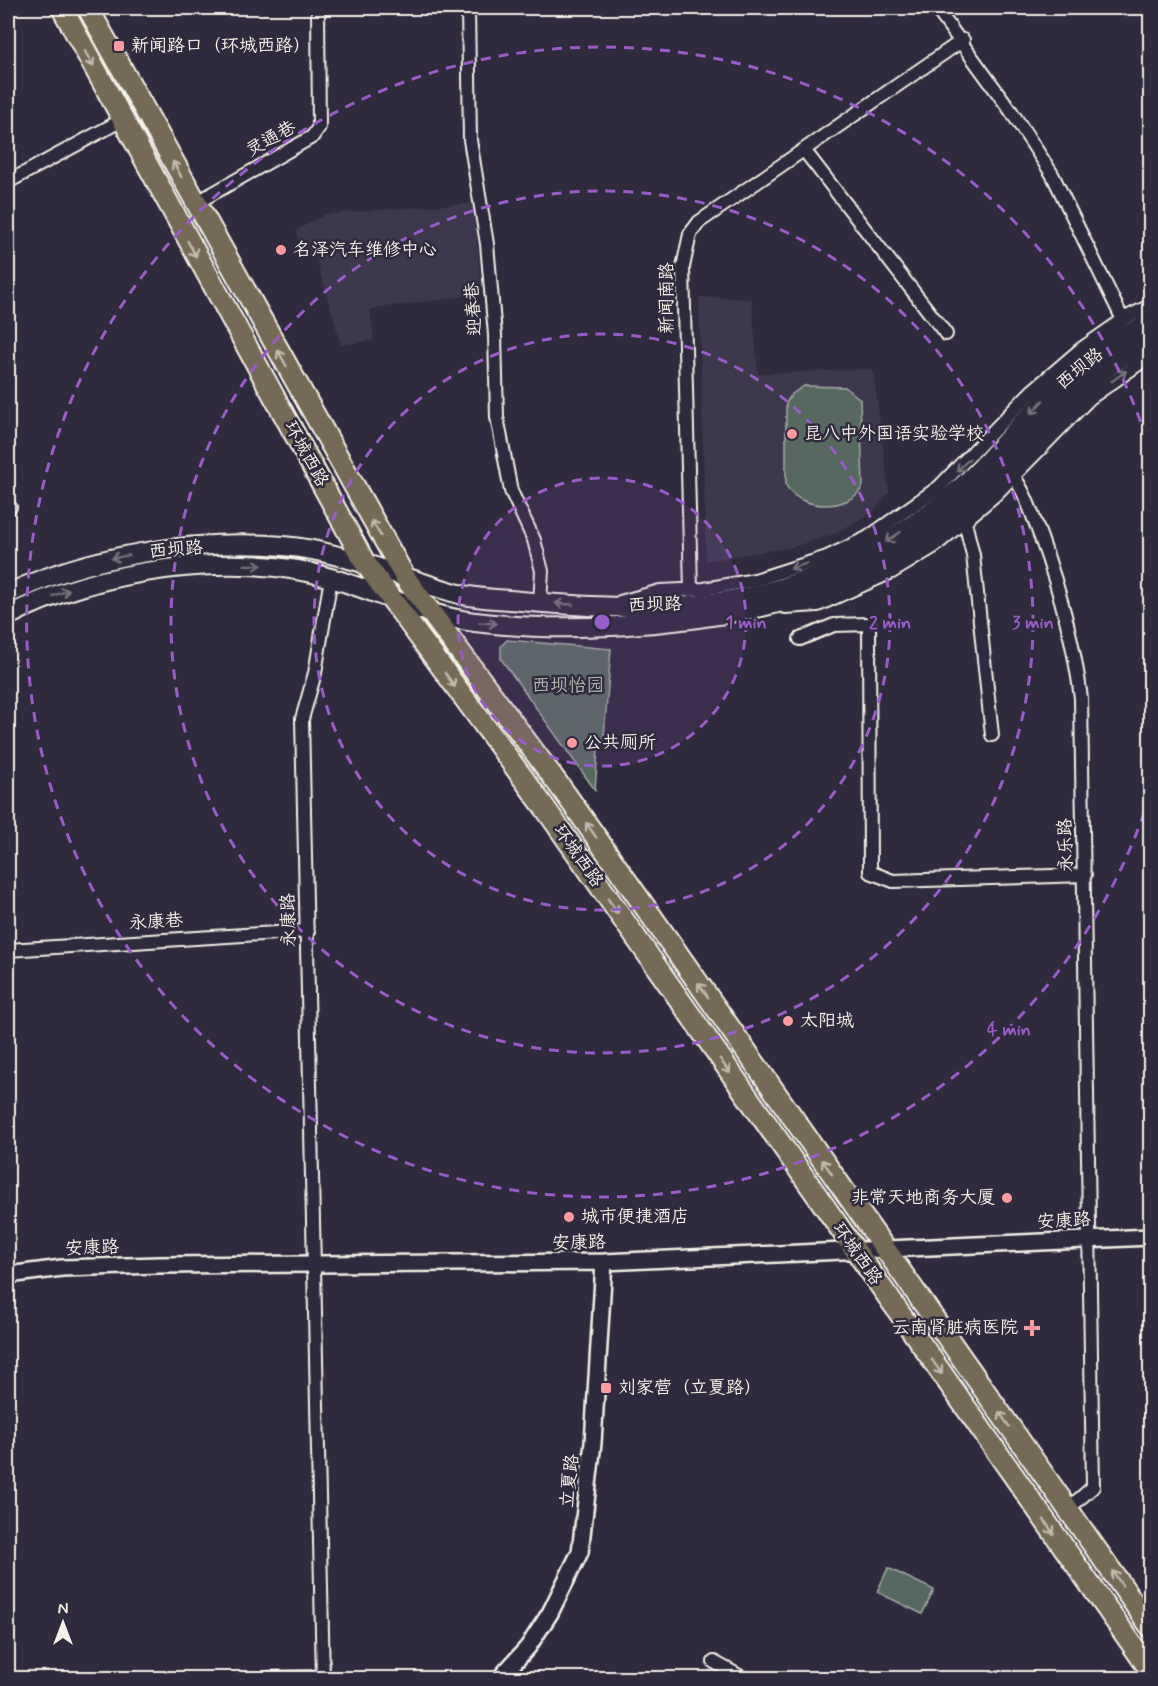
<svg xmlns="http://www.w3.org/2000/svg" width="1158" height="1686" font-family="Mynerve,'LXGW WenKai TC',sans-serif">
	<rect width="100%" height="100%" fill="#2f2a3d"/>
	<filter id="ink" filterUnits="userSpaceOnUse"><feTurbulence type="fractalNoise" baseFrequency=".0167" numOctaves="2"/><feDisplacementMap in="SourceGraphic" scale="12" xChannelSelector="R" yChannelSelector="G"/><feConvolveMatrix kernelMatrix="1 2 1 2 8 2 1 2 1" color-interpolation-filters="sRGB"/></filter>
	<g filter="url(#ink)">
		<!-- built -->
		<path fill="#3e374d" d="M473,203L482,294L370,309L374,340L341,345L315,254L303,258L296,230L326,214Z
			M699,297L752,299L758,374L873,369L889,493L873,512L834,534L793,547L706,561Z
			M8,1293L9,1535L10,1678H8Z"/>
		<!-- green -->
		<path fill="#566861" stroke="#a5aca4" stroke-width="1.5" d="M804,386L845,387L860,399L863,486C850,512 798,511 786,485V403L792,394Z
			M507,640L611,649L603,749H598L595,790L501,659V646Z
			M888,1568L934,1590L922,1614L877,1592Z"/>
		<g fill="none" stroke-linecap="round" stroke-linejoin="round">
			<defs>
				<path id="minor" d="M468,8L470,140L487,244L495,335L497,417L511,491L534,540L542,571L540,602
					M936,8L1011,111L1052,174L1123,320
					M804,150L946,334
					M8,182L122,120
					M196,203L312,137L319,127L318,8
					M1004,465C1024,485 1031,512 1041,538C1060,591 1074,642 1081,698L1093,1487L1068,1509
					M8,508L10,507
					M965,522L973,555L992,735
					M691,590L683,267L690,234L699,222L963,40
					M620,602L660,591L704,589L755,580L827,557L867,538L939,487L1032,391L1081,349L1127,317L1150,306
					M785,607L818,605L892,572L935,546L994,496L1090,398L1150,356
					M800,639L834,625L869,624L870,872L893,881L1085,875
					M8,950L308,931
					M714,1662L743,1678
					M269,1678L323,1677
					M323,1678L302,719L315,673L331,578"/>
				<path id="tertiary" d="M8,1275L62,1268L158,1265L604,1262L1150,1237
					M500,1678L528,1647L550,1613L580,1552L593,1443L604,1262"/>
				<path id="secondary" d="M8,594C88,555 195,539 283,546C344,551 401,578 459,594C479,599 501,599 521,601C599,608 683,613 759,594C829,576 892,544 948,498C982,471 1009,435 1040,404C1071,371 1110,342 1150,322
					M8,616C94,570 237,549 331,578C379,592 425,616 475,622C563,633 671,626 757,608C839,591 922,549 982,489C1035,436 1081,376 1150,341"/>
				<path id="primary" d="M62,8L365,563L545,808L1150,1670
					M88,8L406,579L567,796L1150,1626"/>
			</defs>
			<!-- minor casing -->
			<use href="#minor" stroke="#f4f1e8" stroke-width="16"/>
			<!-- tertiary casing -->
			<use href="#tertiary" stroke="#f4f1e8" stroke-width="20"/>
			<!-- secondary casing -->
			<use href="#secondary" stroke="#f4f1e8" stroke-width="22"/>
			<!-- primary casing -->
			<use href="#primary" stroke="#f4f1e8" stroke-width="24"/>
			<!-- minor -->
			<use href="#minor" stroke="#2f2a3d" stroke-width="12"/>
			<!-- tertiary -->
			<use href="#tertiary" stroke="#2f2a3d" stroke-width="15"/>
			<!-- secondary -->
			<use href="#secondary" stroke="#2f2a3d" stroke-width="18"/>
			<!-- primary -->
			<use href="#primary" stroke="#756a55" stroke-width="20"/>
		</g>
		<!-- one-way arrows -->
		<defs><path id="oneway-shaft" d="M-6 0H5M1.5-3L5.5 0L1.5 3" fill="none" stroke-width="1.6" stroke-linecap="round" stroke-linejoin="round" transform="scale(1.5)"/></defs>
		<g stroke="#c1bbad">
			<use href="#oneway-shaft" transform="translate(89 59) rotate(62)"/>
			<use href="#oneway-shaft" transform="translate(177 169) rotate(-119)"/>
			<use href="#oneway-shaft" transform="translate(192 249) rotate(61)"/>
			<use href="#oneway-shaft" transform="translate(282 358) rotate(-119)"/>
			<use href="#oneway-shaft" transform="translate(376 528) rotate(-121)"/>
			<use href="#oneway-shaft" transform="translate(450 680) rotate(54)"/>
			<use href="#oneway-shaft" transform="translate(591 830) rotate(-125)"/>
			<use href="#oneway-shaft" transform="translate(613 906) rotate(55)"/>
			<use href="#oneway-shaft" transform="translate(703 990) rotate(-125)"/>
			<use href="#oneway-shaft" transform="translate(725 1066) rotate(55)"/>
			<use href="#oneway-shaft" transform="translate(827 1167) rotate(-125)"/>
			<use href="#oneway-shaft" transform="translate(937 1367) rotate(55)"/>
			<use href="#oneway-shaft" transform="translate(1004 1419) rotate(-125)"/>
			<use href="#oneway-shaft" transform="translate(1049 1527) rotate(55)"/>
			<use href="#oneway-shaft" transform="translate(1117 1578) rotate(-125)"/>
		</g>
		<g stroke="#747079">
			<use href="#oneway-shaft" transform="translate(1119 376) rotate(-35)"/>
			<use href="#oneway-shaft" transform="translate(1037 407) rotate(133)"/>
			<use href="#oneway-shaft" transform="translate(963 465) rotate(135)"/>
			<use href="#oneway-shaft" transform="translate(893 537) rotate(146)"/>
			<use href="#oneway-shaft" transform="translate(120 557) rotate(168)"/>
			<use href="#oneway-shaft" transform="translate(253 565) rotate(1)"/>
			<use href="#oneway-shaft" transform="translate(799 566) rotate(162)"/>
			<use href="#oneway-shaft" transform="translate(61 593) rotate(-21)"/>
			<use href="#oneway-shaft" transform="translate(564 604) rotate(-176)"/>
			<use href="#oneway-shaft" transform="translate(488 623) rotate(3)"/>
		</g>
	</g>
	<!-- distance rings -->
	<circle cx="602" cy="622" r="144" fill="#995dc9" fill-opacity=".12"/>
	<g fill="none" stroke="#995dc9" stroke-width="3" stroke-dasharray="10 8">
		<circle cx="602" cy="622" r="144"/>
		<circle cx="602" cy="622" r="288"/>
		<circle cx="602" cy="622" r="431"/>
		<path d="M1150 795A575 575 0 1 1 1150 449"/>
	</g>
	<!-- markers -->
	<g fill="#ff9aa2" stroke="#2f2a3d" stroke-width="2">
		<rect x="113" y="40" width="12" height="12" rx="3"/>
		<circle cx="281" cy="250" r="6"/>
		<circle cx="792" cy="434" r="6"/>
		<circle cx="572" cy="743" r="6"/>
		<circle cx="788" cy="1021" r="6"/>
		<circle cx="1007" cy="1198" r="6"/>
		<circle cx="569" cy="1217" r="6"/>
		<path d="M1029 1319h6v6h6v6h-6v6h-6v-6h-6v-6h6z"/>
		<rect x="600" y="1382" width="12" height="12" rx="3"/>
	</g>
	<g text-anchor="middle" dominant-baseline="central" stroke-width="5" stroke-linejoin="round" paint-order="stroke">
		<!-- poi labels -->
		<g font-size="18" fill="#f4f1e8" stroke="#2f2a3d" text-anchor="start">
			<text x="131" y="46">新闻路口（环城西路）</text>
			<text x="293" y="250">名泽汽车维修中心</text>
			<text x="804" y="434">昆八中外国语实验学校</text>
			<text x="584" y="743">公共厕所</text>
			<text x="800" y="1021">太阳城</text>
			<text x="995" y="1198" text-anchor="end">非常天地商务大厦</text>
			<text x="581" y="1217">城市便捷酒店</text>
			<text x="1018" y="1328" text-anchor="end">云南肾脏病医院</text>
			<text x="618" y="1388">刘家营（立夏路）</text>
		</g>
		<!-- street labels -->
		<g font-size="18" fill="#f4f1e8" stroke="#2f2a3d">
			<text transform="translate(271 139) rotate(-29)">灵通巷</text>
			<text transform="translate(667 298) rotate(-90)">新闻南路</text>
			<text transform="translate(474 309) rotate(-94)">迎春巷</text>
			<text transform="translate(1080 369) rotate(-39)">西坝路</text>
			<text transform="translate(306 454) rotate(61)">环城西路</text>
			<text transform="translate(176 550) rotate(-5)">西坝路</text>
			<text transform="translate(655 605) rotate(-2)">西坝路</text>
			<text transform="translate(1066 845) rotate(-91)">永乐路</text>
			<text transform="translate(578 856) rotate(55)">环城西路</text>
			<text transform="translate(289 920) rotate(-91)">永康路</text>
			<text transform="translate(156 922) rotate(-3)">永康巷</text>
			<text transform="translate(1064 1221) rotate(-3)">安康路</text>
			<text transform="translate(579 1243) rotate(-1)">安康路</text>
			<text transform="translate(92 1248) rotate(-2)">安康路</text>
			<text transform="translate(857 1254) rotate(55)">环城西路</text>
			<text transform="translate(570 1481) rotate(-84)">立夏路</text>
		</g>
		<!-- park labels -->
		<g font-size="18" fill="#b5bab2" stroke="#2f2a3d">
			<text x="568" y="686">西坝怡园</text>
		</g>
	</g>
	<circle cx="602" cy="622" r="9" fill="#995dc9" stroke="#2f2a3d" stroke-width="3"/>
	<g font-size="18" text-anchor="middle" font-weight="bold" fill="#995dc9" stroke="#2f2a3d" stroke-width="5" stroke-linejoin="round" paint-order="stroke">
		<text x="746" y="628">1 min</text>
		<text x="890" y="628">2 min</text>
		<text x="1033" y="628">3 min</text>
		<text x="1009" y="1035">4 min</text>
	</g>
	<!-- margin -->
	<rect width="1158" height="1686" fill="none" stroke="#2f2a3d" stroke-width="30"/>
	<rect x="15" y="15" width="1128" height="1656" fill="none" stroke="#f4f1e8" stroke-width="2" filter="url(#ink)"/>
	<!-- north arrow -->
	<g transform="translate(63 1623)" stroke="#2f2a3d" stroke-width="4.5" paint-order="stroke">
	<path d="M0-4.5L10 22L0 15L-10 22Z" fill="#f4f1e8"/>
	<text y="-9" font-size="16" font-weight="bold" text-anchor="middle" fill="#f4f1e8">N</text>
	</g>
</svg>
